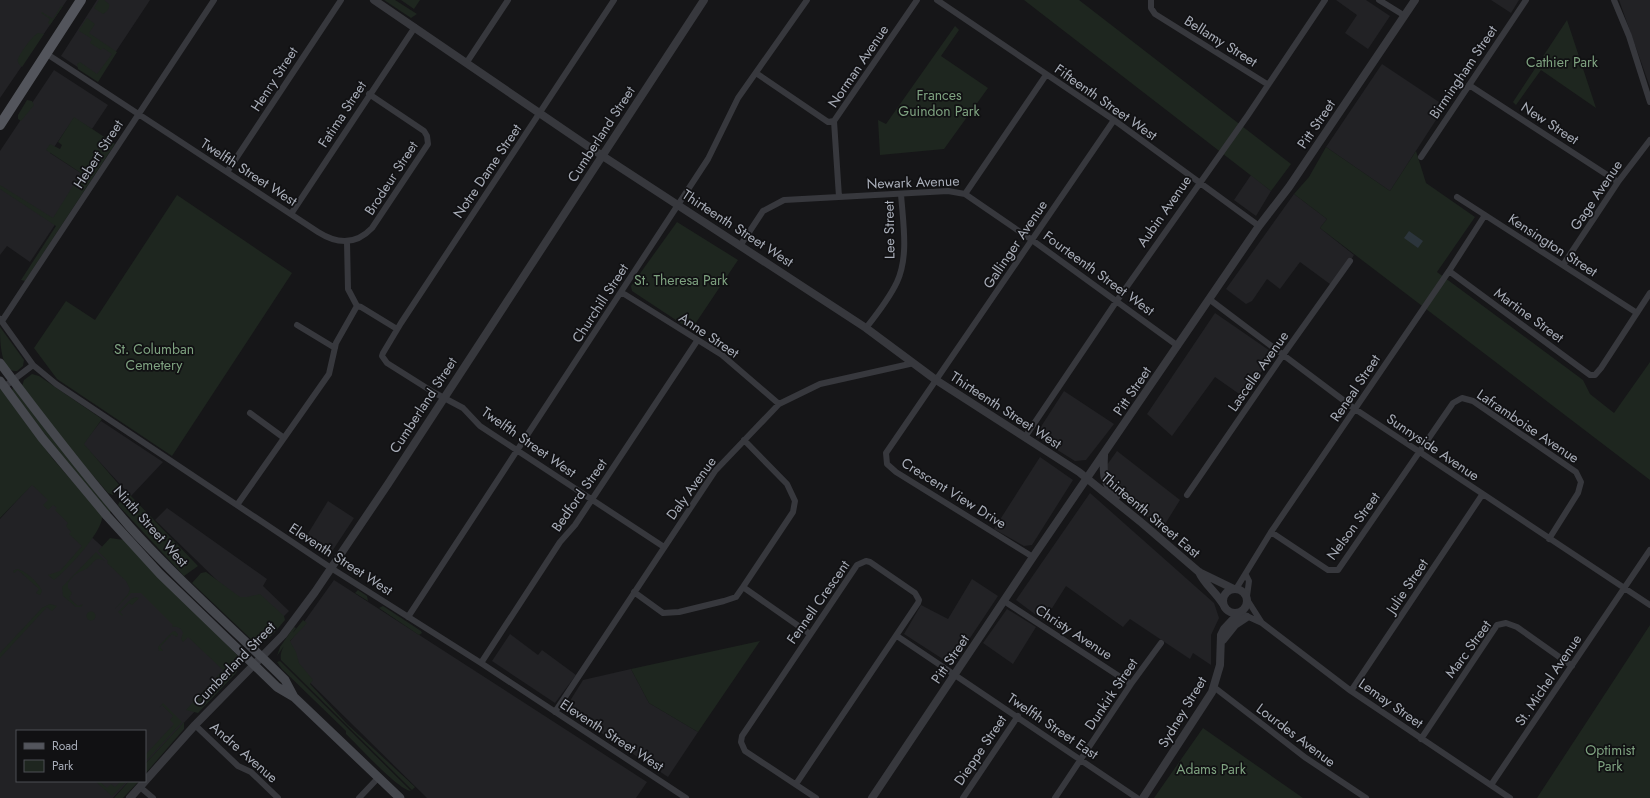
<svg xmlns="http://www.w3.org/2000/svg" width="1650" height="798" font-family="Jost,sans-serif">
	<rect width="100%" height="100%" fill="#161618"/>
	<!-- built -->
	<path fill="#222225" d="M0,0H67L0,98Z
		M97,0H150L97,80L61,56Z
		M1336,0H1366L1390,16L1368,49L1345,33L1357,15Z
		M1491,0H1519L1511,13Z
		M1619,0H1650V87Z
		M1382,64L1445,106L1390,191L1326,147Z
		M54,70L108,105L92,129L74,118L50,153L87,177L30,262L7,246L0,255V151Z
		M1251,175L1271,191L1256,216L1234,200Z
		M1294,194L1327,219L1320,228L1354,255L1334,287L1300,262L1280,289L1267,279L1252,301L1246,304L1226,289Z
		M1215,313L1273,353L1245,398L1215,377L1172,436L1147,414Z
		M1064,391L1114,424L1086,460L1075,461L1035,436Z
		M101,421L163,462L131,496L83,444Z
		M1117,451L1180,500L1162,529L1106,482L1104,469Z
		M1040,457L1073,480L1032,545L1024,546L994,529Z
		M33,483L235,669L145,764V731H17V781H129L113,798H0V519Z
		M1090,493L1214,603L1219,618L1211,635V665L1193,653L1190,659L1130,619L1123,627L1066,586L1044,621L1016,600Z
		M328,501L354,518L329,556L304,540Z
		M167,508L267,579L263,586L289,611L269,631L155,520Z
		M972,579L998,596L952,665L904,634L921,605L948,619Z
		M334,580L647,782L636,798H427L281,654Z
		M1007,609L1036,627L1013,664L983,643Z
		M510,634L538,655L542,650L576,675L555,703L492,661Z
		M631,669L649,703L698,732L668,777L565,709L583,680Z"/>
	<!-- green -->
	<path fill="#1e261f" d="M99,0H104L109,4C110,8 107,12 103,14L94,8Z
		M384,0H395L417,14L411,18Z
		M401,0H420L414,9Z
		M1024,0H1079L1291,164L1271,191Z
		M61,6H63L50,25L48,23L50,19L41,13L42,12L53,19Z
		M87,18L95,24L89,33L117,52L98,82L78,69L77,64L80,62L97,74L112,54L103,48L101,50L90,43L92,39L79,31V30Z
		M1567,20L1596,108L1541,70L1516,105L1513,102Z
		M955,26L959,30L941,56L988,88L944,149L880,155L878,120L886,124Z
		M38,33L44,34L22,67C19,65 17,62 18,59C20,53 32,36 38,33Z
		M27,100L32,101L34,105L21,121L18,119V115Z
		M74,117L115,144L25,281L21,280L56,226L0,189V185L53,218L81,173L46,150L50,144L60,149L62,145L58,142Z
		M1326,147L1390,191L1416,151L1426,183L1475,217L1437,272L1583,380L1590,394L1614,413L1650,362V480L1320,228L1327,219L1294,194L1309,177Z
		M177,195L292,273L172,456L57,379L34,348L66,301L95,320Z
		M677,222L738,260L691,330L632,291L631,286Z
		M0,327L24,360L23,366L17,371C0,373 0,339 0,327Z
		M32,374L39,376L102,419L84,444L121,487L113,495L108,493L71,450L22,386L24,380Z
		M13,387L112,510L109,513L49,440L12,391Z
		M0,388L53,459L102,515C105,530 66,571 54,580L48,575L60,571L82,546L69,534L71,532L66,526L68,523L55,510L57,508L53,505L48,510L43,505L48,500L32,485L0,518Z
		M129,494L198,566L184,576L118,505L120,501Z
		M110,538L124,540L238,656L240,665L236,673L198,713L186,710L223,670L188,637L183,642L181,639L183,633C181,628 178,626 172,627L173,625L141,593H131L115,609L128,594L130,589L126,581L107,563L108,561L98,551Z
		M96,552L105,561C94,555 94,564 86,569C77,573 74,574 68,583V588L72,593L69,598L78,606L83,604L81,607H76L63,596L62,587Z
		M17,569C25,570 39,583 42,591L40,595L36,593L39,589L18,570L14,573L13,571Z
		M206,572L240,597H247L260,594L284,616L285,620C276,630 268,645 253,641L192,583L201,573Z
		M358,590L367,596L368,601L355,593Z
		M136,597L139,598L132,605L129,603L120,612L123,615L122,616L118,612L131,599Z
		M50,604L57,606L52,611L47,607L0,658V653L42,608Z
		M383,606L421,631L422,633L419,635L379,608Z
		M86.5 616a4.5 4.5 0 1 1 9 0a4.5 4.5 0 1 1-9 0Z
		M303,620L307,623L290,641L296,652L299,663L313,680L310,684L347,724L415,787L412,790L281,660C278,647 296,630 303,620Z
		M1650,625V798H1537Z
		M294,627L296,628L277,656L280,647Z
		M175,631L178,634L177,637L172,634L160,647L163,651H159L158,647L172,632Z
		M760,641L698,732L649,703L631,669Z
		M280,661L411,791C398,790 358,745 346,734V731L282,669L277,662Z
		M163,703L182,722L145,762V755L174,724L170,720L173,716L162,705L159,708Z
		M184,722V729L145,774V764Z
		M1203,728L1303,798H1154Z
		M95,781H99L107,788L111,784L115,787L121,781H127L112,796Z
		M129,781H139L123,798H114Z"/>
	<!-- water -->
	<path fill="#2c353c" d="M1409,231L1423,241L1418,248L1404,238Z"/>
	<g fill="none" stroke-linecap="round" stroke-linejoin="round">
		<!-- minor -->
		<path stroke="#37383d" stroke-width="6" d="M614,0L401,323L383,353L382,356L387,363L433,392L463,408L480,426L664,547
			M937,0L1114,120L1259,226
			M1151,0V8L1155,14L1267,84
			M1379,0L1405,16
			M1614,0L1629,36L1650,102
			M47,54L318,232C337,244 356,245 372,228L428,144L427,136L424,131L369,94
			M467,62L508,0
			M756,73L828,122L834,121
			M1469,85L1618,182
			M1421,157L1526,0
			M227,172L341,0
			M965,194L1032,240L1178,346
			M839,197L834,121L917,0
			M1457,197L1637,313
			M291,214L415,27
			M347,242L348,289L357,306L361,307L397,329
			M740,246L763,211L784,200L948,191L965,194L1046,75
			M1563,265L1618,182L1650,140
			M1449,271L1590,375H1595L1601,368L1650,293
			M621,292L722,355L779,404
			M1209,299L1355,409L1650,605
			M0,319L33,365L56,384L331,568L481,663L686,798
			M2,321L214,0
			M297,325L335,348
			M866,328C877,314 889,299 897,282C909,256 903,223 901,194
			M4,387L33,365
			M250,413L284,438
			M1025,437L1116,302L1248,115L1325,0
			M1187,495L1283,355L1350,261
			M237,505L329,374L336,343L357,306
			M1271,532L1328,570H1338L1453,403L1462,398L1473,401L1576,472L1581,482L1578,493L1549,539
			M1033,557L896,472L887,464L886,453L1114,120
			M1246,575L1249,581L1247,596
			M743,587L810,634
			M1236,589L1271,532L1449,271L1485,215
			M634,592L663,613L679,612L724,601L736,597L743,587L793,512L795,501L787,484L744,440
			M1004,601L1131,684
			M1248,601L1262,623
			M1240,613L1262,623L1351,691L1510,798
			M408,617L708,159L738,98L807,0
			M897,636L1137,798
			M481,663L560,542L575,525L697,341
			M1214,687L1306,758L1366,798
			M1351,691L1482,495
			M555,712L715,471L779,404L820,384L914,363
			M195,725L238,766L251,772L278,798
			M1421,739L1497,625L1506,623L1517,627L1572,666
			M796,784L918,603L919,600L915,593L870,562L866,561L857,565L742,736L741,742L745,751L816,798
			M1491,785L1650,550
			M140,787L153,798
			M359,798L378,778
			M963,798L1018,716
			M1055,798L1131,684L1161,643"/>
		<!-- tertiary -->
		<path stroke="#37383d" stroke-width="8" d="M374,0L595,151L866,328L936,380L1079,472L1142,523L1199,572L1234,589
			M1104,455C1103,475 1103,482 1116,497
			M1199,572C1205,585 1215,591 1223,604
			M1223 601a12 12 0 1 1 24 0a12 12 0 1 1-24 0Z
			M1223,640L1235,625L1247,617
			M130,798L195,725L283,635L315,592L388,484L704,0
			M872,798L1033,557L1259,226L1289,187L1415,0
			M1143,798L1212,692L1220,665L1221,635L1224,629L1238,614"/>
		<!-- secondary -->
		<path stroke="#45474d" stroke-width="9" d="M0,363C42,419 84,474 130,527C178,581 234,629 285,680L294,697
			M0,381L42,438L107,516L160,574L277,687L294,697L400,798"/>
		<!-- primary -->
		<path stroke="#53555c" stroke-width="10" d="M0,125L81,0"/>
	</g>
	<g text-anchor="middle" dominant-baseline="central" stroke-width="3.5" stroke-linejoin="round" paint-order="stroke">
		<!-- street labels -->
		<g font-size="14" fill="#a8adb8" stroke="#111113">
			<text transform="translate(1221 41) rotate(32)">Bellamy Street</text>
			<text transform="translate(858 66) rotate(-56)">Norman Avenue</text>
			<text transform="translate(1463 72) rotate(-56)">Birmingham Street</text>
			<text transform="translate(274 79) rotate(-57)">Henry Street</text>
			<text transform="translate(1106 102) rotate(35)">Fifteenth Street West</text>
			<text transform="translate(342 114) rotate(-57)">Fatima Street</text>
			<text transform="translate(1550 123) rotate(33)">New Street</text>
			<text transform="translate(1316 124) rotate(-56)">Pitt Street</text>
			<text transform="translate(601 134) rotate(-57)">Cumberland Street</text>
			<text transform="translate(98 154) rotate(-57)">Hebert Street</text>
			<text transform="translate(487 171) rotate(-56)">Notre Dame Street</text>
			<text transform="translate(249 172) rotate(33)">Twelfth Street West</text>
			<text transform="translate(391 178) rotate(-57)">Brodeur Street</text>
			<text transform="translate(913 182) rotate(-2)">Newark Avenue</text>
			<text transform="translate(1596 195) rotate(-56)">Gage Avenue</text>
			<text transform="translate(1164 211) rotate(-55)">Aubin Avenue</text>
			<text transform="translate(738 228) rotate(33)">Thirteenth Street West</text>
			<text transform="translate(889 230) rotate(-91)">Lee Street</text>
			<text transform="translate(1015 244) rotate(-56)">Gallinger Avenue</text>
			<text transform="translate(1553 245) rotate(33)">Kensington Street</text>
			<text transform="translate(1099 273) rotate(36)">Fourteenth Street West</text>
			<text transform="translate(600 303) rotate(-57)">Churchill Street</text>
			<text transform="translate(1529 315) rotate(36)">Martine Street</text>
			<text transform="translate(709 335) rotate(34)">Anne Street</text>
			<text transform="translate(1258 371) rotate(-55)">Lascelle Avenue</text>
			<text transform="translate(1355 388) rotate(-56)">Reneal Street</text>
			<text transform="translate(1132 391) rotate(-56)">Pitt Street</text>
			<text transform="translate(423 405) rotate(-57)">Cumberland Street</text>
			<text transform="translate(1006 410) rotate(33)">Thirteenth Street West</text>
			<text transform="translate(1528 426) rotate(34)">Laframboise Avenue</text>
			<text transform="translate(529 442) rotate(35)">Twelfth Street West</text>
			<text transform="translate(1433 447) rotate(34)">Sunnyside Avenue</text>
			<text transform="translate(691 488) rotate(-54)">Daly Avenue</text>
			<text transform="translate(954 493) rotate(32)">Crescent View Drive</text>
			<text transform="translate(579 495) rotate(-55)">Bedford Street</text>
			<text transform="translate(1151 515) rotate(40)">Thirteenth Street East</text>
			<text transform="translate(151 526) rotate(48)">Ninth Street West</text>
			<text transform="translate(1353 526) rotate(-54)">Nelson Street</text>
			<text transform="translate(341 559) rotate(33)">Eleventh Street West</text>
			<text transform="translate(1407 586) rotate(-56)">Julie Street</text>
			<text transform="translate(818 602) rotate(-55)">Fennell Crescent</text>
			<text transform="translate(1074 632) rotate(33)">Christy Avenue</text>
			<text transform="translate(1468 649) rotate(-54)">Marc Street</text>
			<text transform="translate(950 659) rotate(-56)">Pitt Street</text>
			<text transform="translate(234 664) rotate(-46)">Cumberland Street</text>
			<text transform="translate(1548 680) rotate(-56)">St. Michel Avenue</text>
			<text transform="translate(1111 694) rotate(-56)">Dunkirk Street</text>
			<text transform="translate(1391 703) rotate(35)">Lemay Street</text>
			<text transform="translate(1182 712) rotate(-59)">Sydney Street</text>
			<text transform="translate(1053 726) rotate(34)">Twelfth Street East</text>
			<text transform="translate(612 735) rotate(33)">Eleventh Street West</text>
			<text transform="translate(1296 735) rotate(37)">Lourdes Avenue</text>
			<text transform="translate(980 750) rotate(-56)">Dieppe Street</text>
			<text transform="translate(244 752) rotate(41)">Andre Avenue</text>
		</g>
		<!-- park labels -->
		<g font-size="14" fill="#7fa381" stroke="#111113">
			<text x="1562" y="62">Cathier Park</text>
			<text x="939" y="95">Frances<tspan x="939" dy="16">Guindon Park</tspan></text>
			<text x="681" y="280">St. Theresa Park</text>
			<text x="154" y="349">St. Columban<tspan x="154" dy="16">Cemetery</tspan></text>
			<text x="1610" y="750">Optimist<tspan x="1610" dy="16">Park</tspan></text>
			<text x="1211" y="769">Adams Park</text>
		</g>
	</g>
	<!-- legend -->
	<rect x="16" y="730" width="130" height="52" fill="#111113" stroke="#4d4f55"/>
	<rect x="24" y="743" width="20" height="6" fill="#53555c" stroke="#4d4f55"/>
	<text x="52" y="750" font-size="12" fill="#a8adb8">Road</text>
	<rect x="24" y="760" width="20" height="12" fill="#1e261f" stroke="#4d4f55"/>
	<text x="52" y="770" font-size="12" fill="#a8adb8">Park</text>
</svg>
